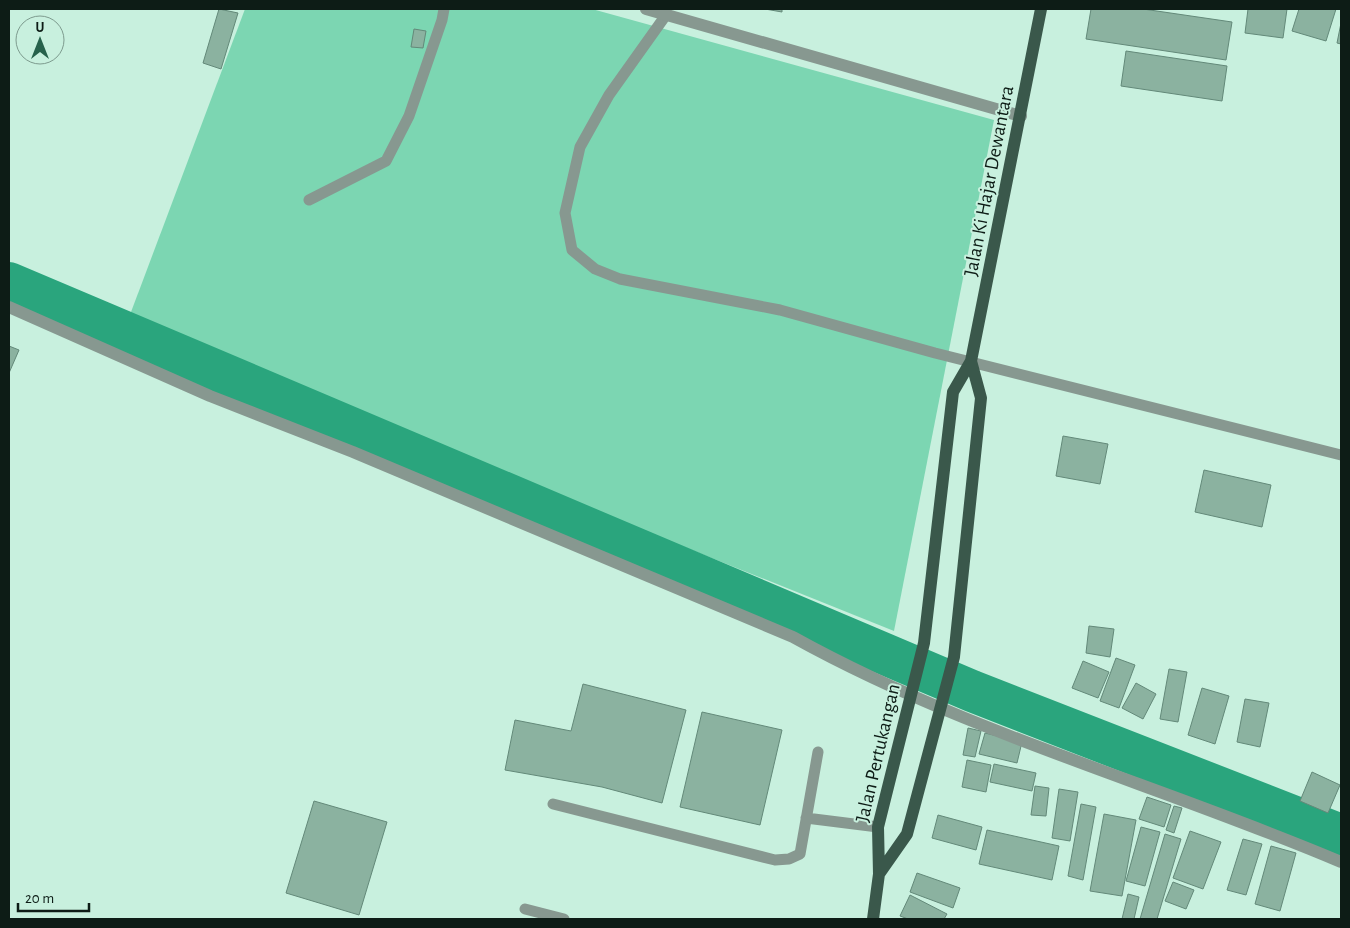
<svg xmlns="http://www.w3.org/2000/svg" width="1350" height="928" font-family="'Alegreya Sans',sans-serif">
	<rect width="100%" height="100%" fill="#c8f0de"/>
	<!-- green -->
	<path fill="#7cd6b2" d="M245,9H592L994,120L894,631L440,449L128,320Z"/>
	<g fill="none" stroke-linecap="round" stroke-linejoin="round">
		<!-- river -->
		<path stroke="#2aa57d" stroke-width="42" d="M9,283L972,691L1341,835"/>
	</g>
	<!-- building -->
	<path fill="#8bb2a0" stroke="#638979" d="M219,9L238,13L221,69L203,63Z
		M765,9H782V12Z
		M1091,9H1143L1232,22L1226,60L1086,39Z
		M1248,9H1287L1283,38L1245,33Z
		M1299,9H1336L1326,41L1292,31Z
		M1341,23V44L1337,43Z
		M414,29L426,31L423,48L411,47Z
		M1126,51L1227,66L1222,101L1121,86Z
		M9,346L19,350L9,373Z
		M1063,436L1108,444L1100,484L1056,476Z
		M1204,470L1271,485L1262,527L1195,512Z
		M1089,626L1114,629L1110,657L1086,653Z
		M1116,658L1135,665L1119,708L1100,701Z
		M1083,661L1109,672L1098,698L1072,688Z
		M1169,669L1187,672L1178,722L1160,719Z
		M1136,683L1156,694L1143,719L1122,708Z
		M583,684L686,710L662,803L602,787L505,770L515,720L571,731Z
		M1202,688L1229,696L1215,744L1188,735Z
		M1245,699L1269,703L1260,747L1237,742Z
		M702,712L782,730L760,825L680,807Z
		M968,728L981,731L975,757L963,755Z
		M985,733L1022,742L1017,763L979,754Z
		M967,760L991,765L986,792L962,787Z
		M994,764L1036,773L1032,791L990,782Z
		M1312,772L1340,785L1328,813L1300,801Z
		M1035,786L1049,788L1046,816L1031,815Z
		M1059,789L1078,792L1070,841L1052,838Z
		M1147,797L1171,805L1164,827L1139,819Z
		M314,801L387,822L359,915L286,893Z
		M1081,804L1096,807L1083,880L1068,876Z
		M1174,806L1182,808L1174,833L1166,830Z
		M1104,814L1136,820L1122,896L1090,891Z
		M938,815L982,827L976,850L932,838Z
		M1141,827L1160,832L1145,886L1126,881Z
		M987,830L1059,846L1052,880L979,864Z
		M1190,831L1221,842L1203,889L1173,878Z
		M1165,834L1181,839L1157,919H1140Z
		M1243,839L1262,844L1246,895L1227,890Z
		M1271,846L1296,853L1280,911L1255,904Z
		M917,873L960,888L953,908L910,892Z
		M1173,882L1194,890L1186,909L1165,901Z
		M1128,894L1139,897L1134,919H1122Z
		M910,895L947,914L944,919H908L900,916Z"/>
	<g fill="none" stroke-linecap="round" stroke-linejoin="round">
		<!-- service -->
		<path stroke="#879890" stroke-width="11" d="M666,15L609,95L580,147L565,213L572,250L595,269L620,279L780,310L935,353L1341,455
			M309,200L386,161L409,116L442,20L444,9
			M553,804L775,860L789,859L800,854L818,752
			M806,818L878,827
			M525,909L564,919"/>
		<!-- minor -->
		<path stroke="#879890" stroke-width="12" d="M646,9L1021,116
			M9,307L210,396L353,452L793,637C966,733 1160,785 1341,862"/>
		<!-- primary -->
		<path stroke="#3a584b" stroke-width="12" d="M879,874L907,834L954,657L981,398L971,361
			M873,919L879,874L878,827L924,643L953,392L971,361L1041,9"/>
	</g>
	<g text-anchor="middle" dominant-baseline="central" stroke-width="4" stroke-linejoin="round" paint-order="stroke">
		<!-- street labels -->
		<g font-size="20" fill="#0d1c16" stroke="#c8f0de">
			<text transform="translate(989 181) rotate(-79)">Jalan Ki Hajar Dewantara</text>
			<text transform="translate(878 753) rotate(-77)">Jalan Pertukangan</text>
		</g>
	</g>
	<!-- border -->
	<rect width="1350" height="928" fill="none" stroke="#0d1c16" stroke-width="20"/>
	<!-- north arrow -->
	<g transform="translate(40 40)"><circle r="24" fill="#c8f0de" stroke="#7d9b8e"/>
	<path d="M0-4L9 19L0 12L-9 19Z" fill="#27624c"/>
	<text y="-8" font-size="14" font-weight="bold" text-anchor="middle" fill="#0d1c16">U</text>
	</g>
	<!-- scale -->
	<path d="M18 903v8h71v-8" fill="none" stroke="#0d1c16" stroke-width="2.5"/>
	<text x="25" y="903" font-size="15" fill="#0d1c16" stroke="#c8f0de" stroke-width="4" paint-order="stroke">20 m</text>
</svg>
